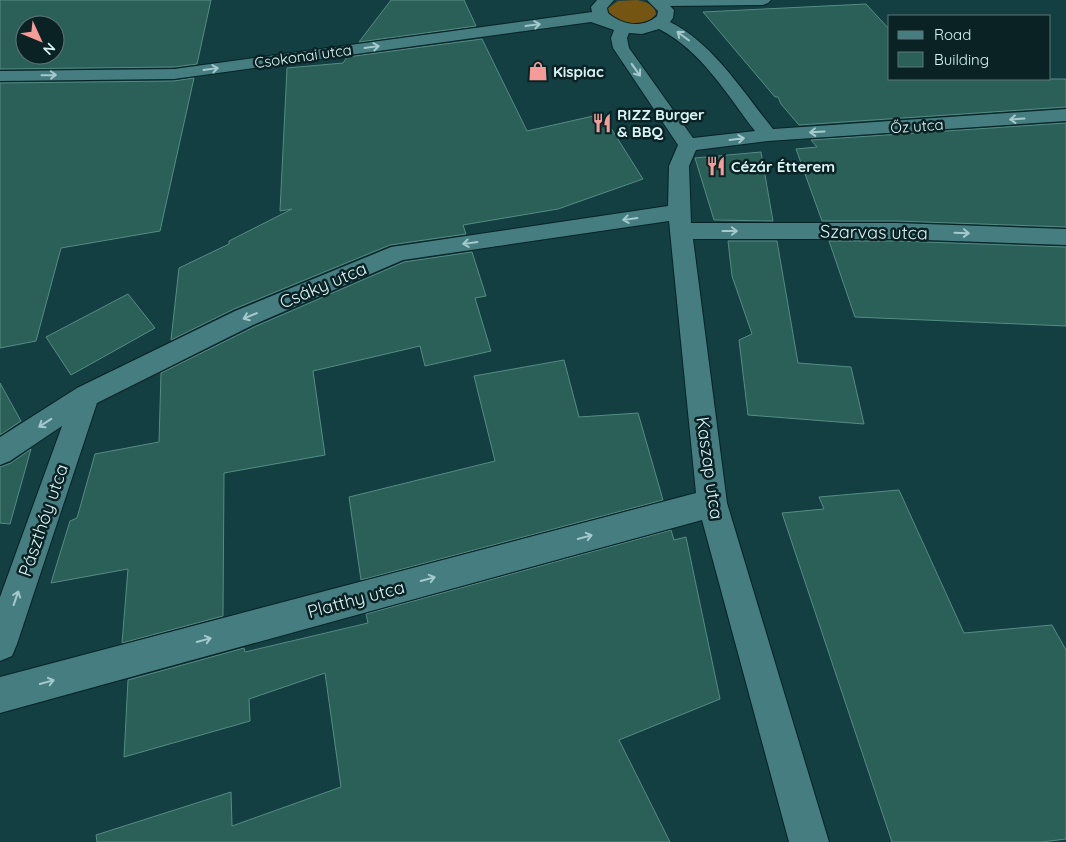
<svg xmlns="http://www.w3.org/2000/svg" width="1066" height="842" font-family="Quicksand,sans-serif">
	<rect width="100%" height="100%" fill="#133e42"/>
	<!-- green -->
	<path fill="#745511" d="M637,0C646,2 655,4 656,14C646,28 620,25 609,13L608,8L618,1Z"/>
	<!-- building -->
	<path fill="#2a6058" stroke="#568c83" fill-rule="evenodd" d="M0,0H211L197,64L174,67L0,69ZM25,25H55V55H25Z
		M391,0H464L476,26L359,42Z
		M866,4L890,30V79H1066V107L799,125L781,104L778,97H775L703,12Z
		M482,39L527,131L602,114L643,179L558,209L463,225L466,234L390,245L234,309L171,340L179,268L229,244V241L292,209L280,211L287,68L343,63L347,57Z
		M194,78L160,231L61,248L36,341L0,348V83L174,81Z
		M1066,123V227L896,221H822L796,149L817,147L811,140Z
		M761,152L773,221L714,220L695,158Z
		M728,241H777L798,363L851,367L864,424L748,415L739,340L752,334L732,276Z
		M829,241H896L1066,247V326L855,317Z
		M472,252L486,296L475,298L491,351L425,366L420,346L313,371L325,455L224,473L223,616L122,643L128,569L51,583L70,521L77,518L95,454L159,442L161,373L254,327L404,262Z
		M128,294L155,328L71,375L46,337Z
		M564,360L579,417L638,413L663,500L361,580L349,497L495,461L474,376Z
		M0,383L21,421L0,435Z
		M31,449L10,524L0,523V467L11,463Z
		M899,490L964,633L1052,625L1066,650V839L1042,842H892L782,513L824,509L819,497Z
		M671,530L674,540L686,537L720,699L619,740L670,842H97L96,835L231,792L232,826L341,787L325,673L249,699L250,721L124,757L128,680L244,648L245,652L368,623L366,614Z"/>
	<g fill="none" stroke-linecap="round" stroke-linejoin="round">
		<defs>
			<path id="minor" d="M597,0H614L607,8L608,13C622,25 642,29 657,16L658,11L647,0H771L768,3L763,5L670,6L674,10L673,18L670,22C713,43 743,92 773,129L1066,109V121L768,141L696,150L689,166L691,223H896L1066,229V245L896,239H693L727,503L829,842H789L702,520L0,713V677L696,493L669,221L403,260L253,325L97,403L17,644L12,656L0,661V597L62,426L10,461L0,465V437L77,388L235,311L391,247L668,206L669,166L678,145L613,48L611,38L614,30L591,22L174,79L0,81V71L174,69L592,12L591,7ZM659,29C701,50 727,95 755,131L693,138L629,48L627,38L629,33L642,34Z"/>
		</defs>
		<!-- minor casing -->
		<use href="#minor" stroke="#052326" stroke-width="2"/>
		<!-- minor -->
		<use href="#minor" fill="#457d81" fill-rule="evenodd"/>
	</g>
	<!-- one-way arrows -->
	<defs><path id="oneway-shaft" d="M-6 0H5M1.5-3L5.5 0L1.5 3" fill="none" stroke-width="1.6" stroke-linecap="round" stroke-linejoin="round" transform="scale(1.25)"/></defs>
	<g stroke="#a5cacd">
		<use href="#oneway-shaft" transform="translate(533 25) rotate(-8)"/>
		<use href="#oneway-shaft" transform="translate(683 36) rotate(-143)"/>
		<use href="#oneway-shaft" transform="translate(372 47) rotate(-8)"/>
		<use href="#oneway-shaft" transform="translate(211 69) rotate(-8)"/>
		<use href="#oneway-shaft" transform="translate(636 70) rotate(55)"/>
		<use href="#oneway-shaft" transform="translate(49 75) rotate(-1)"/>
		<use href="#oneway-shaft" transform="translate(1017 119) rotate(176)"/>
		<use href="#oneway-shaft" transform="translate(817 132) rotate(177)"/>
		<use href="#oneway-shaft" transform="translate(737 139) rotate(-7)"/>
		<use href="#oneway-shaft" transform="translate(630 219) rotate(172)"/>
		<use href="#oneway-shaft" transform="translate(730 231)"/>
		<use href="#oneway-shaft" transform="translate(962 233) rotate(2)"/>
		<use href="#oneway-shaft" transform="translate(470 243) rotate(172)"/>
		<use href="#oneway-shaft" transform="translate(250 316) rotate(157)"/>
		<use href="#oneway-shaft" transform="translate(45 423) rotate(147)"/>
		<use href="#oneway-shaft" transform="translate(585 537) rotate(-15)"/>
		<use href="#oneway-shaft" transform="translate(428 579) rotate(-15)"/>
		<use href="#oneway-shaft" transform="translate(16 598) rotate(-71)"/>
		<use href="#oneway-shaft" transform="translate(204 640) rotate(-15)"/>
		<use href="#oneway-shaft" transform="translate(47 682) rotate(-15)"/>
	</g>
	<!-- icons -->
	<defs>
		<symbol id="shop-bare" viewBox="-9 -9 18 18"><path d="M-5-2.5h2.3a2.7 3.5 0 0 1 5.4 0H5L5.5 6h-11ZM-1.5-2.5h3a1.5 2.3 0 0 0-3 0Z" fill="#f59b98" stroke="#0b2224" stroke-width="2.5" paint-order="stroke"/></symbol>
		<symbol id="restaurant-bare" viewBox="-9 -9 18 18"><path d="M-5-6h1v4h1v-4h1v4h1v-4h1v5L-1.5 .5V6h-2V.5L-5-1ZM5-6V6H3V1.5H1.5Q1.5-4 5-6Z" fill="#f59b98" stroke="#0b2224" stroke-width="2.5" paint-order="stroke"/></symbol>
	</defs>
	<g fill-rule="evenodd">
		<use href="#shop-bare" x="524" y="57" width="28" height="28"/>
		<use href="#restaurant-bare" x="588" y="109" width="28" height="28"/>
		<use href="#restaurant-bare" x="702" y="152" width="28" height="28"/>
	</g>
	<g text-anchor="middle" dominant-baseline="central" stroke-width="5" stroke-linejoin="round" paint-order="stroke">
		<!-- far-street labels -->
		<g font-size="15" fill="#d8f4f6" stroke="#0b2224">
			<text transform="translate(303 56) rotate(-8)">Csokonai utca</text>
			<text transform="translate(917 126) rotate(-4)">Őz utca</text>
		</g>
		<!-- far-poi labels -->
		<g font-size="15" font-weight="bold" fill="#d8f4f6" stroke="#0b2224" text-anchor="start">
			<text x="553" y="71">Kispiac</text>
			<text x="617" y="114">RIZZ Burger<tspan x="617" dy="17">&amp; BBQ</tspan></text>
			<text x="731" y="166">Cézár Étterem</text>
		</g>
		<!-- street labels -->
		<g font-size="18" fill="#d8f4f6" stroke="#0b2224">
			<text transform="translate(874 232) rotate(1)">Szarvas utca</text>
			<text transform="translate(323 285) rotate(-23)">Csáky utca</text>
			<text transform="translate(710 468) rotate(82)">Kaszap utca</text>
			<text transform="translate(43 520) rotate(-71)">Pászthóy utca</text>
			<text transform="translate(356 599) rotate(-15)">Platthy utca</text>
		</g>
	</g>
	<!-- legend -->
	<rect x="888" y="15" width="162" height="65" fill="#0b2224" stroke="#5d7678"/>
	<rect x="898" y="31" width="25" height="8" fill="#457d81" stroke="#5d7678"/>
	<text x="934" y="40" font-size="15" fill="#d8f4f6">Road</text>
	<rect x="898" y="52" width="25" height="15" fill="#2a6058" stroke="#5d7678"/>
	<text x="934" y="65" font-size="15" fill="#d8f4f6">Building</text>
	<!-- north arrow -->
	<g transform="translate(40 40) rotate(134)"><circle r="24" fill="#0b2224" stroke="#5d7678"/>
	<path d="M0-4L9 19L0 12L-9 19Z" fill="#f59b98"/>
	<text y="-8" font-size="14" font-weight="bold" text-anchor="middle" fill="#d8f4f6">N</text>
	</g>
</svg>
